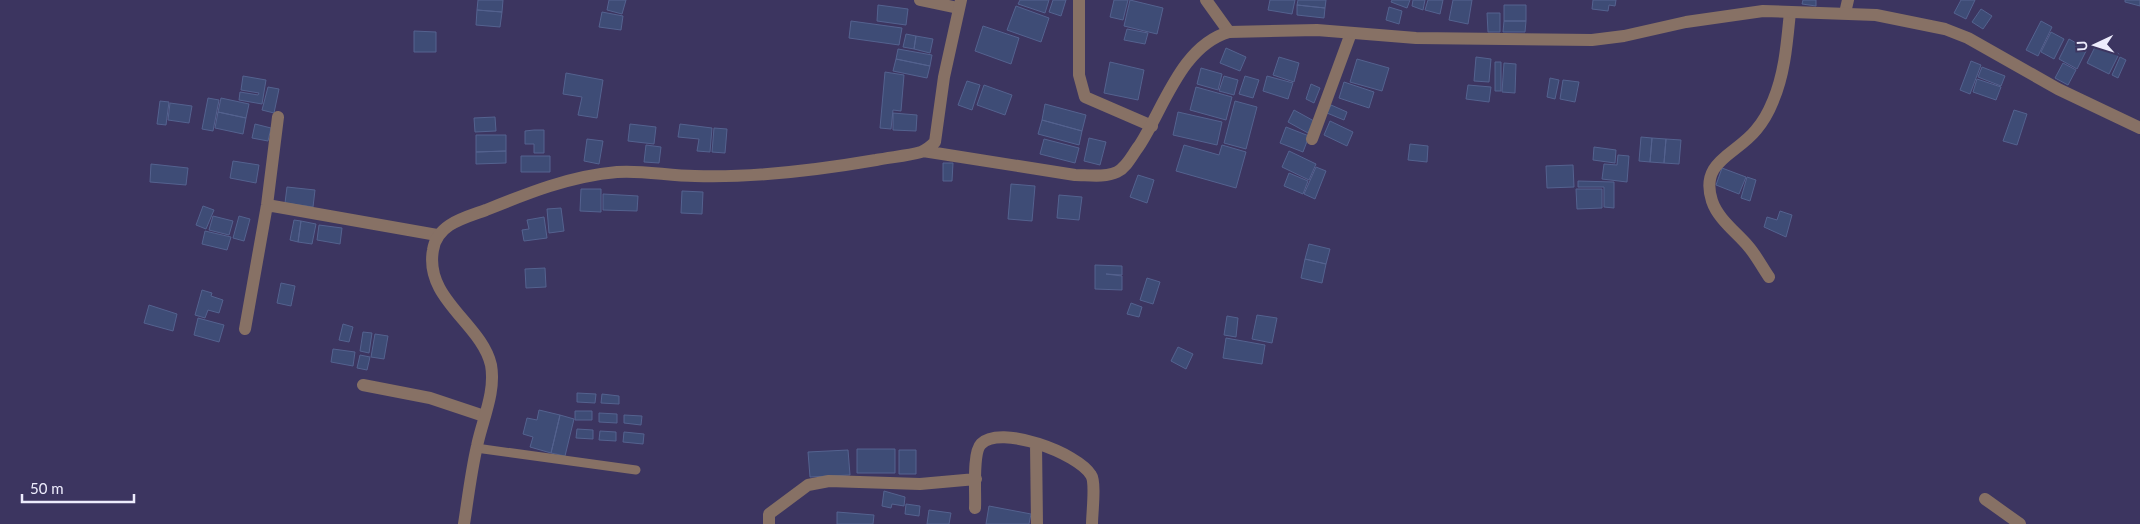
<svg xmlns="http://www.w3.org/2000/svg" width="2140" height="524" font-family="Lato,sans-serif">
	<rect width="100%" height="100%" fill="#3c3560"/>
	<!-- building -->
	<path fill="#3e4c76" stroke="#54628f" d="M478,0H503L502,12L477,10Z
		M609,0H626L622,14L607,10Z
		M1020,0H1049L1045,13L1018,4Z
		M1053,0H1066L1061,16L1049,12Z
		M1114,0H1128L1123,20L1110,17Z
		M1130,0L1163,8L1157,34L1124,26Z
		M1270,0H1295L1292,14L1268,10Z
		M1298,0H1326L1325,8L1297,5Z
		M1392,0H1410L1407,8L1391,2Z
		M1413,0H1425L1423,10L1412,6Z
		M1428,0H1443L1440,14L1425,10Z
		M1453,0H1472L1468,24L1449,20Z
		M1593,0H1616L1615,6L1609,5L1608,11L1592,9Z
		M1803,0H1816V6L1802,4Z
		M1961,0H1975L1966,19L1954,13Z
		M2125,0H2140V6L2125,2Z
		M878,5L908,9L906,25L877,21Z
		M1297,5L1325,8L1324,18L1297,15Z
		M1504,5H1526V21H1504Z
		M1016,6L1049,18L1041,42L1007,30Z
		M1389,7L1402,11L1399,24L1386,20Z
		M1981,9L1992,16L1983,29L1972,22Z
		M477,10L502,12L500,27L476,25Z
		M602,12L623,16L621,30L599,27Z
		M1487,13H1500V32H1488Z
		M851,21L902,28L899,45L849,38Z
		M1504,21H1526L1525,32H1503Z
		M2041,21L2052,27L2038,56L2026,50Z
		M983,26L1019,38L1011,64L975,51Z
		M1127,29L1148,33L1145,44L1124,40Z
		M414,31L436,32V52H414Z
		M2051,32L2064,39L2054,59L2041,52Z
		M906,34L916,36L914,49L903,47Z
		M916,36L933,39L930,53L914,49Z
		M2069,39L2087,49L2077,69L2059,59Z
		M2097,43L2119,54L2109,74L2087,63Z
		M1226,48L1246,57L1240,71L1220,63Z
		M898,49L932,55L930,66L896,59Z
		M1279,57L1299,63L1294,82L1273,75Z
		M1476,57L1491,59L1489,82L1474,81Z
		M2120,57L2126,60L2118,78L2112,75Z
		M896,59L930,66L927,78L893,71Z
		M1357,59L1389,68L1382,91L1350,82Z
		M1971,61L1981,65L1970,94L1960,90Z
		M1110,62L1144,70L1138,100L1104,93Z
		M1495,62H1501V91H1495Z
		M1504,63L1516,64L1515,93L1502,92Z
		M2063,63L2076,70L2068,85L2055,78Z
		M1982,67L2005,76L2001,86L1978,77Z
		M1201,68L1222,74L1218,90L1197,84Z
		M885,72L904,75L901,111L893,110L891,129L880,128Z
		M566,73L603,80L597,118L578,115L582,97L563,94Z
		M243,76L266,80L262,104L239,100L240,92L258,95L259,93L241,90Z
		M1224,76L1238,80L1234,95L1219,91Z
		M1245,76L1259,80L1253,98L1239,94Z
		M1267,76L1293,83L1288,99L1263,91Z
		M1550,78L1559,80L1555,99L1547,97Z
		M1977,79L2001,87L1996,100L1973,92Z
		M1563,80L1579,82L1575,102L1560,99Z
		M967,81L980,85L972,110L958,105Z
		M1344,82L1374,92L1369,108L1339,98Z
		M1311,84L1320,88L1314,103L1306,99Z
		M984,85L1012,95L1005,115L977,105Z
		M1468,85L1491,87L1489,102L1466,99Z
		M268,87L279,89L274,113L262,110Z
		M1196,87L1232,97L1226,120L1190,110Z
		M208,98L219,100L213,131L202,129Z
		M221,98L249,104L246,118L218,112Z
		M160,101L169,102L166,125L157,124Z
		M1235,101L1257,107L1246,149L1224,143Z
		M170,103L192,106L189,123L168,120Z
		M1045,104L1086,115L1082,131L1042,120Z
		M1331,105L1347,112L1344,120L1327,113Z
		M1294,110L1314,121L1308,133L1288,122Z
		M2014,110L2027,114L2017,145L2003,141Z
		M218,112L246,118L243,134L215,128Z
		M1178,112L1222,122L1217,145L1173,135Z
		M893,113L917,115L916,131L893,130Z
		M495,117L496,131L475,132L474,118Z
		M1042,120L1082,131L1079,145L1038,134Z
		M1330,121L1353,132L1347,146L1324,135Z
		M255,124L271,128L268,141L252,138Z
		M630,124L656,127L654,144L628,141Z
		M680,124L712,128L710,152L697,151L699,139L678,137Z
		M1286,127L1309,136L1303,152L1280,143Z
		M714,128L727,129L725,153L712,152Z
		M534,130H544V153H534V144H525V131Z
		M476,135H506V151L476,152Z
		M1641,137L1652,138L1650,162L1639,161Z
		M1089,138L1106,142L1100,165L1084,161Z
		M1652,138L1666,139L1664,163L1650,162Z
		M587,139L603,141L599,164L584,161Z
		M1044,139L1079,148L1075,163L1040,154Z
		M1666,139L1681,140L1679,164L1664,163Z
		M1410,144L1428,146L1427,162L1408,160Z
		M646,145L661,147L659,163L644,162Z
		M1184,145L1219,155L1222,145L1246,152L1236,188L1176,171Z
		M1594,147L1616,150L1615,163L1593,160Z
		M506,151V163L476,164V152Z
		M1289,151L1316,164L1309,180L1282,167Z
		M1618,155L1629,156L1627,182L1602,179L1604,164L1617,165Z
		M521,156H550V172H521Z
		M233,161L259,165L256,183L230,178Z
		M943,163H953L952,181H943Z
		M151,164L188,168L186,185L150,182Z
		M1573,165L1574,187L1547,188L1546,166Z
		M1316,167L1326,171L1315,199L1304,194Z
		M1722,168L1746,177L1739,194L1716,185Z
		M1289,173L1308,181L1303,194L1284,186Z
		M1138,175L1154,180L1147,203L1130,197Z
		M1747,177L1756,180L1750,201L1741,198Z
		M1578,181L1614,182V208L1604,207V187H1578Z
		M1011,184L1035,186L1032,221L1008,219Z
		M287,187L315,190L313,207L285,203Z
		M581,189H601V212L580,211Z
		M1576,189H1602V208L1577,209Z
		M682,191L703,192L702,214L681,213Z
		M603,194L638,196L637,211L603,210Z
		M1059,195L1082,197L1079,220L1057,218Z
		M203,206L214,210L206,229L196,225Z
		M561,208L564,231L549,233L547,209Z
		M1780,211L1792,215L1786,237L1764,227L1767,217L1777,220Z
		M213,216L233,221L229,235L209,230Z
		M239,216L250,219L244,241L233,238Z
		M544,217L547,238L524,241L522,230L529,229L527,220Z
		M294,220L301,221L298,242L290,240Z
		M301,221L316,224L312,244L298,242Z
		M319,225L342,228L340,244L317,240Z
		M205,231L231,237L227,250L202,244Z
		M1309,244L1330,249L1326,264L1305,259Z
		M1305,259L1326,264L1322,283L1301,278Z
		M1095,265L1122,266V275L1106,274L1122,276V290L1095,289Z
		M545,268L546,287L526,288L525,269Z
		M1147,278L1160,282L1153,304L1140,300Z
		M281,283L295,286L291,306L277,303Z
		M202,290L212,293L211,296L223,300L219,313L208,310L205,318L195,315Z
		M1131,303L1142,307L1139,317L1127,314Z
		M149,305L177,314L173,331L144,323Z
		M1257,315L1277,318L1272,343L1252,339Z
		M1227,316L1238,318L1236,337L1224,335Z
		M198,318L224,325L219,342L194,335Z
		M343,324L353,327L349,342L339,340Z
		M363,332L372,333L369,353L360,351Z
		M375,334L388,336L384,359L371,357Z
		M1226,338L1265,345L1262,364L1223,358Z
		M1178,347L1193,354L1186,369L1171,361Z
		M333,349L355,352L353,366L331,362Z
		M360,355L370,357L367,370L357,368Z
		M577,393L596,394L595,403L577,402Z
		M602,394L619,396V404L601,403Z
		M539,410L560,415L551,453L530,447L533,437L523,434L527,418L537,420Z
		M575,411H592V420H575Z
		M599,413L617,414V423L599,422Z
		M560,415L574,419L565,456L551,453Z
		M624,415L642,416L641,425L624,423Z
		M577,429L593,430V439L576,438Z
		M600,431L616,432V441L599,440Z
		M624,432L644,434L643,444L623,442Z
		M857,449H895V473H857Z
		M848,450L850,475L810,477L808,452Z
		M899,450H916V474H899Z
		M884,491L905,497L904,506L892,504L891,508L882,506Z
		M906,504L920,506L919,516L905,514Z
		M989,506L1031,514L1029,524H986Z
		M929,510L951,513L949,524H927Z
		M837,512L874,515L873,524H837Z"/>
	<g fill="none" stroke-linecap="round" stroke-linejoin="round">
		<!-- service -->
		<path stroke="#877165" stroke-width="9" d="M476,448L636,470"/>
		<!-- minor -->
		<path stroke="#877165" stroke-width="12" d="M920,0L958,8
			M1079,0V75L1085,97L1152,126
			M1206,0L1229,32
			M1845,13L1848,0
			M1312,139L1351,33
			M267,205L437,235
			M1769,277C1762,267 1756,255 1748,246C1736,232 1718,219 1712,201C1699,161 1736,155 1756,130C1762,123 1769,111 1773,101C1785,73 1787,42 1790,12
			M245,329L267,205L278,117
			M363,385L430,398L484,416
			M1036,444L1037,524
			M1985,499L2020,524
			M975,508C976,495 972,453 981,444C1000,424 1078,453 1091,475C1096,482 1092,514 1092,524
			M769,524V514L808,485L829,481L920,484L976,479"/>
		<!-- tertiary -->
		<path stroke="#877165" stroke-width="12" d="M923,151L1075,175C1087,175 1105,178 1117,172C1127,167 1132,155 1139,146C1164,108 1181,46 1229,32L1317,30L1416,38L1592,40L1624,36L1686,22L1763,11L1876,15L1945,29L1968,38L2058,89L2140,128
			M464,524C468,498 471,472 477,446C482,421 496,392 491,365C482,324 424,299 433,250C437,224 464,218 486,210C528,193 570,176 617,172C643,170 669,176 695,176C755,178 818,170 876,160C891,157 907,156 921,152C926,150 931,146 935,142L944,77L961,0"/>
	</g>
	<!-- north arrow -->
	<g transform="translate(2095 45) rotate(266)" stroke="#3c3560" stroke-width="4" paint-order="stroke">
	<path d="M0-4L9 19L0 12L-9 19Z" fill="#edecfc"/>
	<text y="-8" font-size="14" font-weight="bold" text-anchor="middle" fill="#edecfc">U</text>
	</g>
	<!-- scale -->
	<path d="M22 494v8h112v-8" fill="none" stroke="#edecfc" stroke-width="2.5"/>
	<text x="30" y="494" font-size="15" fill="#edecfc" stroke="#3c3560" stroke-width="4" paint-order="stroke">50 m</text>
</svg>
